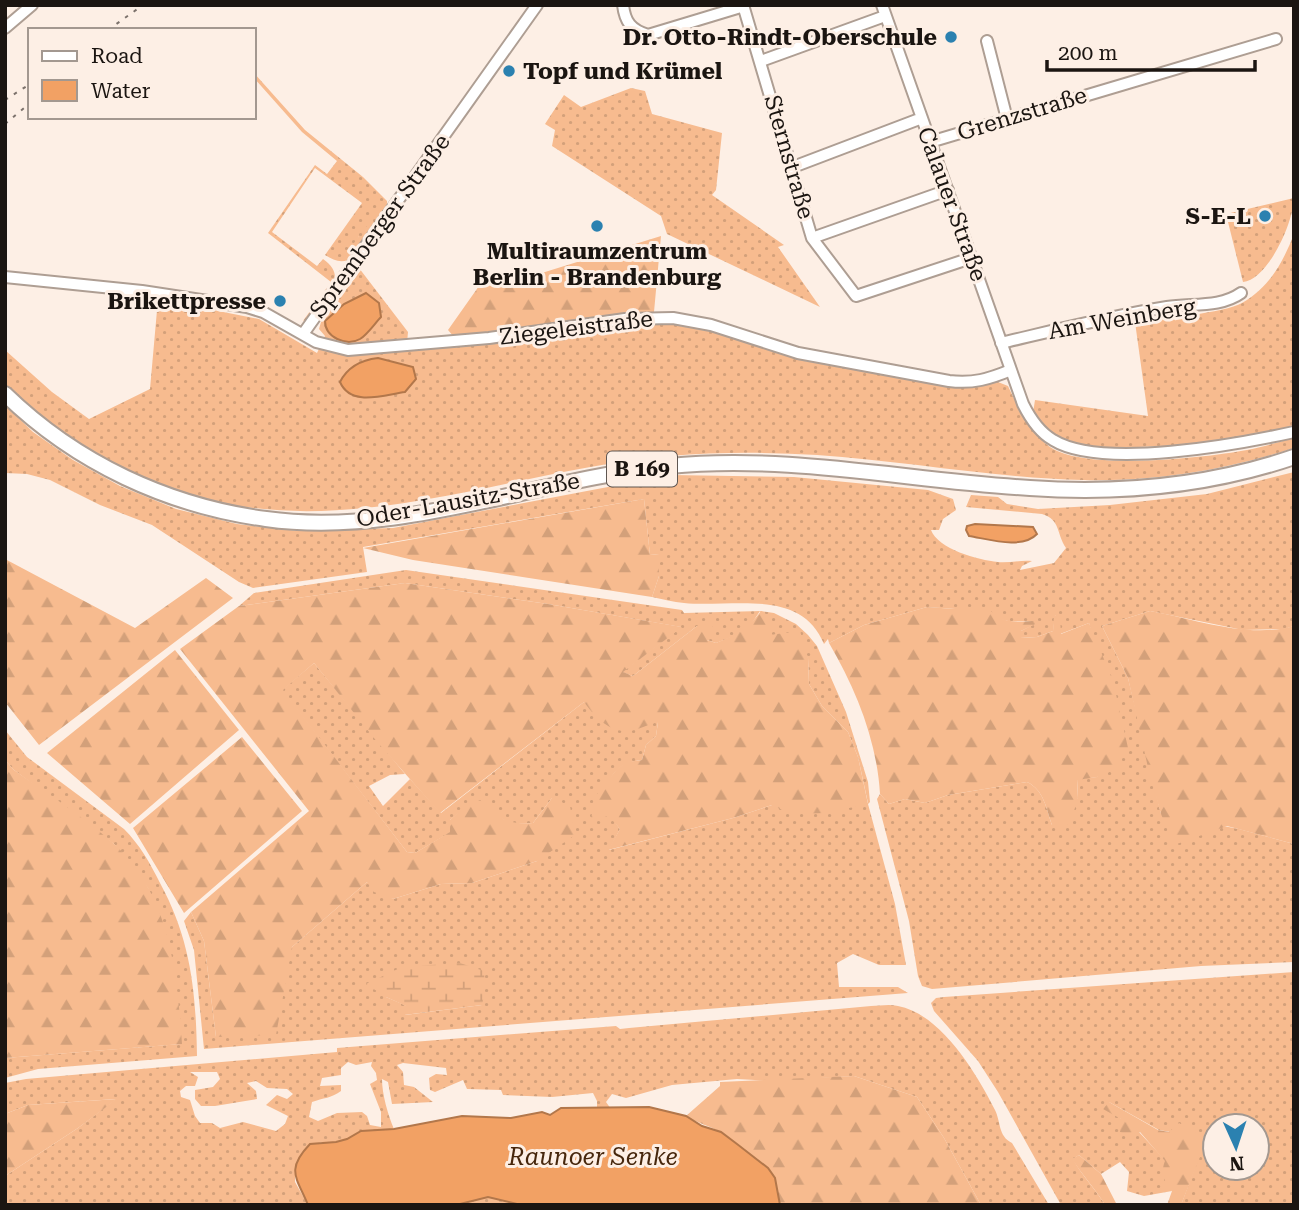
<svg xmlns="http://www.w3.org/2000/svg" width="1299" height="1210" font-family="'Roboto Serif',serif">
	<defs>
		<pattern id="grass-dots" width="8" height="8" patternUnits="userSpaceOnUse" patternTransform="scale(1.75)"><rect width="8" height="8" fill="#f7bb8f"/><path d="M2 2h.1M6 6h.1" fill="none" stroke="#d3a07a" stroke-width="1.8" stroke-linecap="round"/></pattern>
		<pattern id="forest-firs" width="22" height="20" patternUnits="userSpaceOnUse" patternTransform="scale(1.75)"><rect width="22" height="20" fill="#f7bb8f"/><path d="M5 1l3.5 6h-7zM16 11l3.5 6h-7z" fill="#d3a07a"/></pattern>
		<pattern id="wetland-marsh" width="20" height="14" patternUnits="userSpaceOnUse" patternTransform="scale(1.75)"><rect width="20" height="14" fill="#f7bb8f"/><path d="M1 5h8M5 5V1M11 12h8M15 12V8" fill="none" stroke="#d3a07a"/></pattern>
	</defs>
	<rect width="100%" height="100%" fill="#fdefe5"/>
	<!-- grass -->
	<path fill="url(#grass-dots)" fill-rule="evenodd" d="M254,73L305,130L363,177L387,201C388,215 377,226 365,233V236H359L351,255L355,256C344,264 336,262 325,255L362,203L315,168L272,232L317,266L323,259C351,278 323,299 308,319L303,321L331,282L268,233L315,165L327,174L337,161L302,132L254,78Z
		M631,88L645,91L652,114L722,133L716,190L712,195L784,245L778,247L820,307L667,234L661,216L552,146L555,130L545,124L564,95L581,107Z
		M1294,198C1294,221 1268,280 1243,282L1226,214Z
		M1294,234V428L1199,445L1106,448L1086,446L1057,437L1047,430L1033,413L1035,400L1148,416L1135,322C1158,319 1225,313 1242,303C1270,287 1283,262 1294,234Z
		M359,268L408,332L407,343L382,348L631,324L675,325L713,332L805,361L946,385L973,387L998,382L1008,386C1019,409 1028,431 1050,447C1084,471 1205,458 1247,450C1263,447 1278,442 1294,438V448C1226,470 1154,482 1083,480C994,478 906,461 817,455C768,452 718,452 670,456C531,468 393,525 253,508C199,502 137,478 90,451C59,433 32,408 5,386V350L52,392L89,419L150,389L158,299L259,319L317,353L325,336L319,329L321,322L355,278Z
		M5,405L33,432L73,460L120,486L176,509L237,524L298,531L393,528L671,475L794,477L928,490L953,499L956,510L943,519L939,530H931C938,549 978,560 998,562C1009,563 1020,560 1032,561L1022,566L1020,570L1054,563L1066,548C1056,533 1061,520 1042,514L966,507L971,495L998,497L1007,504L1038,509L1110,505L1207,494L1294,472V626L1284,629L1243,630L1150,611L1102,626L1128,678L1161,814L1239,829L1294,844V962L1201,966L932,989L922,986L918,976L909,921L877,799L880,794L889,804L905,799L925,803L948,795L1027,782C1044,790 1046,808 1052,825L1078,798L1077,779L1097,777L1121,747L1127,748L1089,623L1060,634L1055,615L1053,631L1037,637L1020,638L1021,631L1040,621H1008L955,609L927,607L864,625L829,643L828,639L824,644C801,587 731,608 684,603C673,602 663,599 652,597L659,576V554L650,555L644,499L363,547L367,572L253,588L239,582L152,525L100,505L50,480L27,474L5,473Z
		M406,570L682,610L684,613L761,611L774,613L796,624L808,635L817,646L846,712L868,782L870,802L868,804L895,904L906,965H879L853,954L837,963L839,987H898L908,993L204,1049L194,950L184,921L191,912L204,941L216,1037L292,947L367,882L393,899L441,884L472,883L537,861L552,798L533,823L512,824L495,815L460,812L450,820L451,832L415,853L407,852L282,690L314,663L405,774L390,775L369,786L383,806L410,779L441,813L584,702L658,722L656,736L646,745L642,760C603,763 598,802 620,829L609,850L733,818L772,805L868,803L858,757L848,732L822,706L809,684L808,658L770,635L760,611L750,626L737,635L716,643L707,640L697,626L633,676L622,672L681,627L548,604L405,583L239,606L254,593ZM386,997L482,1005L405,1015L407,1006Z
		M5,730L27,757L124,829C140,845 150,863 160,883C191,940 196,992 197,1056L38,1069L5,1078V1058L181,1044L148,888L114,844L14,770L5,760Z
		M1294,972V1205H1181L1206,1138L1159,1130L1109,1102L1121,1119L1139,1132L1166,1161L1172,1191L1144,1196L1127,1191L1129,1172L1120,1162L1101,1174L1079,1155L1073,1159C1082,1176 1095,1188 1105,1205H1061L998,1092L978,1061L934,1011L931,1003L936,998L944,997ZM1215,1126H1257V1168H1215Z
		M871,1006C879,1006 889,1004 898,1006C941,1014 977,1074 995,1110C1001,1122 998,1136 1012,1143L1049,1205H981L944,1138L917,1097L854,1076L771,1081L737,1079L672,1085L626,1098L612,1094L606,1102L611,1109L597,1108V1101L593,1093L552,1097L503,1095L501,1090L467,1089L463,1080L435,1092L430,1090L429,1078L436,1074L447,1075L446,1068L403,1063L397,1065L403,1072L404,1085L414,1087L433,1102L392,1104L388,1082L382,1079C382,1094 388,1115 394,1129L362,1131L347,1139L336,1142H321L304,1151L295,1170V1182L308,1205H5V1176L78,1128L116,1099L28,1105L5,1114V1083L26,1079L337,1052V1048L616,1026L620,1029L629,1028ZM348,1062L356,1065L372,1062L371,1066L376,1073L377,1080L370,1084L381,1112V1127L370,1125L367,1116L362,1112L337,1113L318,1121L309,1117L312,1102C323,1098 332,1098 341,1091V1085L320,1086L322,1078L341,1075V1068ZM190,1072H217L220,1079L213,1087L195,1090V1099L201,1106H215L257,1099L256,1091L247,1083L256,1081L267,1088L287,1089L293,1094L287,1099L277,1095L266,1105L288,1116L285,1124L276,1131L243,1122L220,1128L212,1123H200L195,1116L190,1100L181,1097L180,1091L186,1086H195L198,1077Z
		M488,1197L521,1205H456Z"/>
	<!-- forest -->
	<path fill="url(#forest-firs)" d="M374,223L376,226L355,256H345L359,236H365L364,229L369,224Z
		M661,236L654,312L617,314L454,337L448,330L479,286L506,284Z
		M644,499L650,555L659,554V576L652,597L413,560L363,548Z
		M5,559L135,628L206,578L233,598L39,745L5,702Z
		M405,583L548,604L682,627L623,672L633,676L697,626L711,620L713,631L707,640L716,643C736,635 748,629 761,611L771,619L770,635L800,631L808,658L809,684L822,706L848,732L858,757L868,804L825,813L790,814L772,805L733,818L608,850L620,829L609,816L591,820L594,798L617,769L627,762L642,760L646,745L656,736L658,722C648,724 635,732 625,731C606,730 594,715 584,702L440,813L378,743L314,663L283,690L407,852L415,853L450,832V820L473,799L489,803C499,822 512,824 533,823L552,798L570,806L575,835L537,861L472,883L441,884L393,899L374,892L367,882L292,947L276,1035L216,1037L204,941L191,912L309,811L180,649L239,606Z
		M927,607L955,609L988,608C1004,627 1020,620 1042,621L1021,631V638L1037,637L1053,631L1054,615L1060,618L1061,634L1089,623L1113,681L1128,748H1121L1119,768L1097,777L1077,780L1078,798L1070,824L1052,825C1046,808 1044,790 1027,782L948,795L925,803L905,799L889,804L880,794C877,741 856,689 829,643L864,625Z
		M1150,611C1195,619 1248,639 1294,626V844L1227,826L1174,845L1161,814L1149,772L1128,678L1102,626Z
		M175,650L239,730L130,824L47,753Z
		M242,737L302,811L184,913L133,828Z
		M5,760L14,770C47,793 82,816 113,843C170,894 177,972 182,1044L5,1058Z
		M854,1076L917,1097L944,1138L981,1205H780C773,1184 740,1143 721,1132C710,1126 697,1123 686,1116L720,1086V1082Z
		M117,1099L78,1128L5,1176V1114L28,1105Z
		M1109,1102L1158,1130L1169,1132L1179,1123L1207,1139L1181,1205H1167L1172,1191C1164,1181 1160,1174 1165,1161L1140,1132L1132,1136L1120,1132L1121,1119L1103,1109Z
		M1079,1155L1101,1174L1117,1205H1105C1095,1188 1082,1175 1072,1159Z"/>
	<!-- wetland -->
	<path fill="url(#wetland-marsh)" d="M460,963L484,971L485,991L482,1005L404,1015L406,1006L386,997L366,984L402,967Z"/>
	<!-- water -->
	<path fill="#f2a164" stroke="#b2774b" stroke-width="2" d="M366,293L379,303L381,317C375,323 368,334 360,339C346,347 325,337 325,321L344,304Z
		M378,358L413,367L416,379L405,392C383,395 351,407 340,382C347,368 361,360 378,358Z
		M975,524L1033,527L1037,534C1022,550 988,539 969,536L966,530L967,526Z
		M649,1107L686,1116L702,1126L721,1132L737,1144L768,1168L775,1178L780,1205H521L488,1197L456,1205H308C297,1178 285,1170 310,1144L336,1142L347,1139L361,1131L394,1129L462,1116L511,1118L542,1112L550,1115L561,1108Z"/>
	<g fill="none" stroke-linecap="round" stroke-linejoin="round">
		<defs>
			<path id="minor" d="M623,5C625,22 631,30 648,35L744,6
				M743,5L812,238L856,296L971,258
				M882,5L1023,404C1030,418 1039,432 1053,440C1102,470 1239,444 1294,432
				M5,28L32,5
				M987,41L1007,119
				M761,61L885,16
				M930,142L1276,39
				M793,167L922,118
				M812,238L948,190
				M5,277L142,291L247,307L263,312L316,342L348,350L489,338L625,319L673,318L711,325L798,353L949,381C973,384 989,379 1011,370
				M303,334L537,5
				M1001,343C1056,330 1111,316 1167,307C1191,303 1220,308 1241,293"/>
			<path id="highway" d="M5,394C76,463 168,506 266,519C401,538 536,479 669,466C790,454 909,481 1030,488C1119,494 1209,486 1294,457"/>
		</defs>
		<!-- minor casing -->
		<use href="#minor" stroke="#ae9e93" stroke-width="14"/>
		<!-- highway casing -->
		<use href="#highway" stroke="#ae9e93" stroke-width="18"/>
		<!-- minor -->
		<use href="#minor" stroke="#fff" stroke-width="10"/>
		<!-- highway -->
		<use href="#highway" stroke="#fff" stroke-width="14"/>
		<!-- rail -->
		<path stroke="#7c726c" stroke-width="2" stroke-dasharray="3.5 7" stroke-linecap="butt" d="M108,30L143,5
			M5,100L30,84
			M5,124L30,103"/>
	</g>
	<!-- markers -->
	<g fill="#2b81b0" stroke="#fdefe5" stroke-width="2.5">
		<circle cx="951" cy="37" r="7"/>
		<circle cx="509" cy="71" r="7"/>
		<circle cx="1265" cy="216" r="7"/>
		<circle cx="597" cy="226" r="7"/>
		<circle cx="280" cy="301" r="7"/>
	</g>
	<g text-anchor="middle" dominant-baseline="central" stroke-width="6" stroke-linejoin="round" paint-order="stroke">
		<!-- shield labels -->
		<rect fill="#fdefe5" stroke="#5f5651" stroke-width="2" x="607" y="451.5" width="70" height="35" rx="5"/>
		<g font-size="21" font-weight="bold" fill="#1b1511">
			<text x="642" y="469">B 169</text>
		</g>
		<!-- poi labels -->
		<g font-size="23" font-weight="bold" fill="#1b1511" stroke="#fdefe5" text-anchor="end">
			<text x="937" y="37">Dr. Otto-Rindt-Oberschule</text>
			<text x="523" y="71" text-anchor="start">Topf und Krümel</text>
			<text x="1251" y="216">S-E-L</text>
			<text x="597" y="251" text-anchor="middle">Multiraumzentrum<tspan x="597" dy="26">Berlin - Brandenburg</tspan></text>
			<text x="266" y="301">Brikettpresse</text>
		</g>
		<!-- street labels -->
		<g font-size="23" fill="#1b1511" stroke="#fdefe5">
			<text transform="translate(1022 114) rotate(-17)">Grenzstraße</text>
			<text transform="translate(789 157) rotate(74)">Sternstraße</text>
			<text transform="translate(952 204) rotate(70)">Calauer Straße</text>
			<text transform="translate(380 226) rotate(-54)">Spremberger Straße</text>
			<text transform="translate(1122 319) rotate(-10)">Am Weinberg</text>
			<text transform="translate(576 328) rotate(-7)">Ziegeleistraße</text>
			<text transform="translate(468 500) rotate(-10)">Oder-Lausitz-Straße</text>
		</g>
		<!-- water labels -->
		<g font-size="24" font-style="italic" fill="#47270d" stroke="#fdefe5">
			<text x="593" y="1157">Raunoer Senke</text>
		</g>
	</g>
	<!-- border -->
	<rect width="1299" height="1210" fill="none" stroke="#1b1511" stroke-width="14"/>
	<!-- legend -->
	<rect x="28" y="28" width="228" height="91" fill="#fdefe5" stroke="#a39890" stroke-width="2"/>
	<rect x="42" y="51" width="35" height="10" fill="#ffffff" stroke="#a39890" stroke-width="2"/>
	<text x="91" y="63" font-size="21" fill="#1b1511">Road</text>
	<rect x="42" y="80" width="35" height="21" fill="#f2a164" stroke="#a39890" stroke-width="2"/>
	<text x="91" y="98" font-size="21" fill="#1b1511">Water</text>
	<!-- north arrow -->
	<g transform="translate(1236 1147) rotate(177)"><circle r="33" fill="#fdefe5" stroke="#a39890" stroke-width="2"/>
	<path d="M0-5L12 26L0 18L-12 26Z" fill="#2b81b0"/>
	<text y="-10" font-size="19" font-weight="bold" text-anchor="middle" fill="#1b1511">N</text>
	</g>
	<!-- scale -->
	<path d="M1047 60v10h208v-10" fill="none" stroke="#1b1511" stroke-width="3.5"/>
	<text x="1058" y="60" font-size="21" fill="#1b1511" stroke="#fdefe5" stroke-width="5" paint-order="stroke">200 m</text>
</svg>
